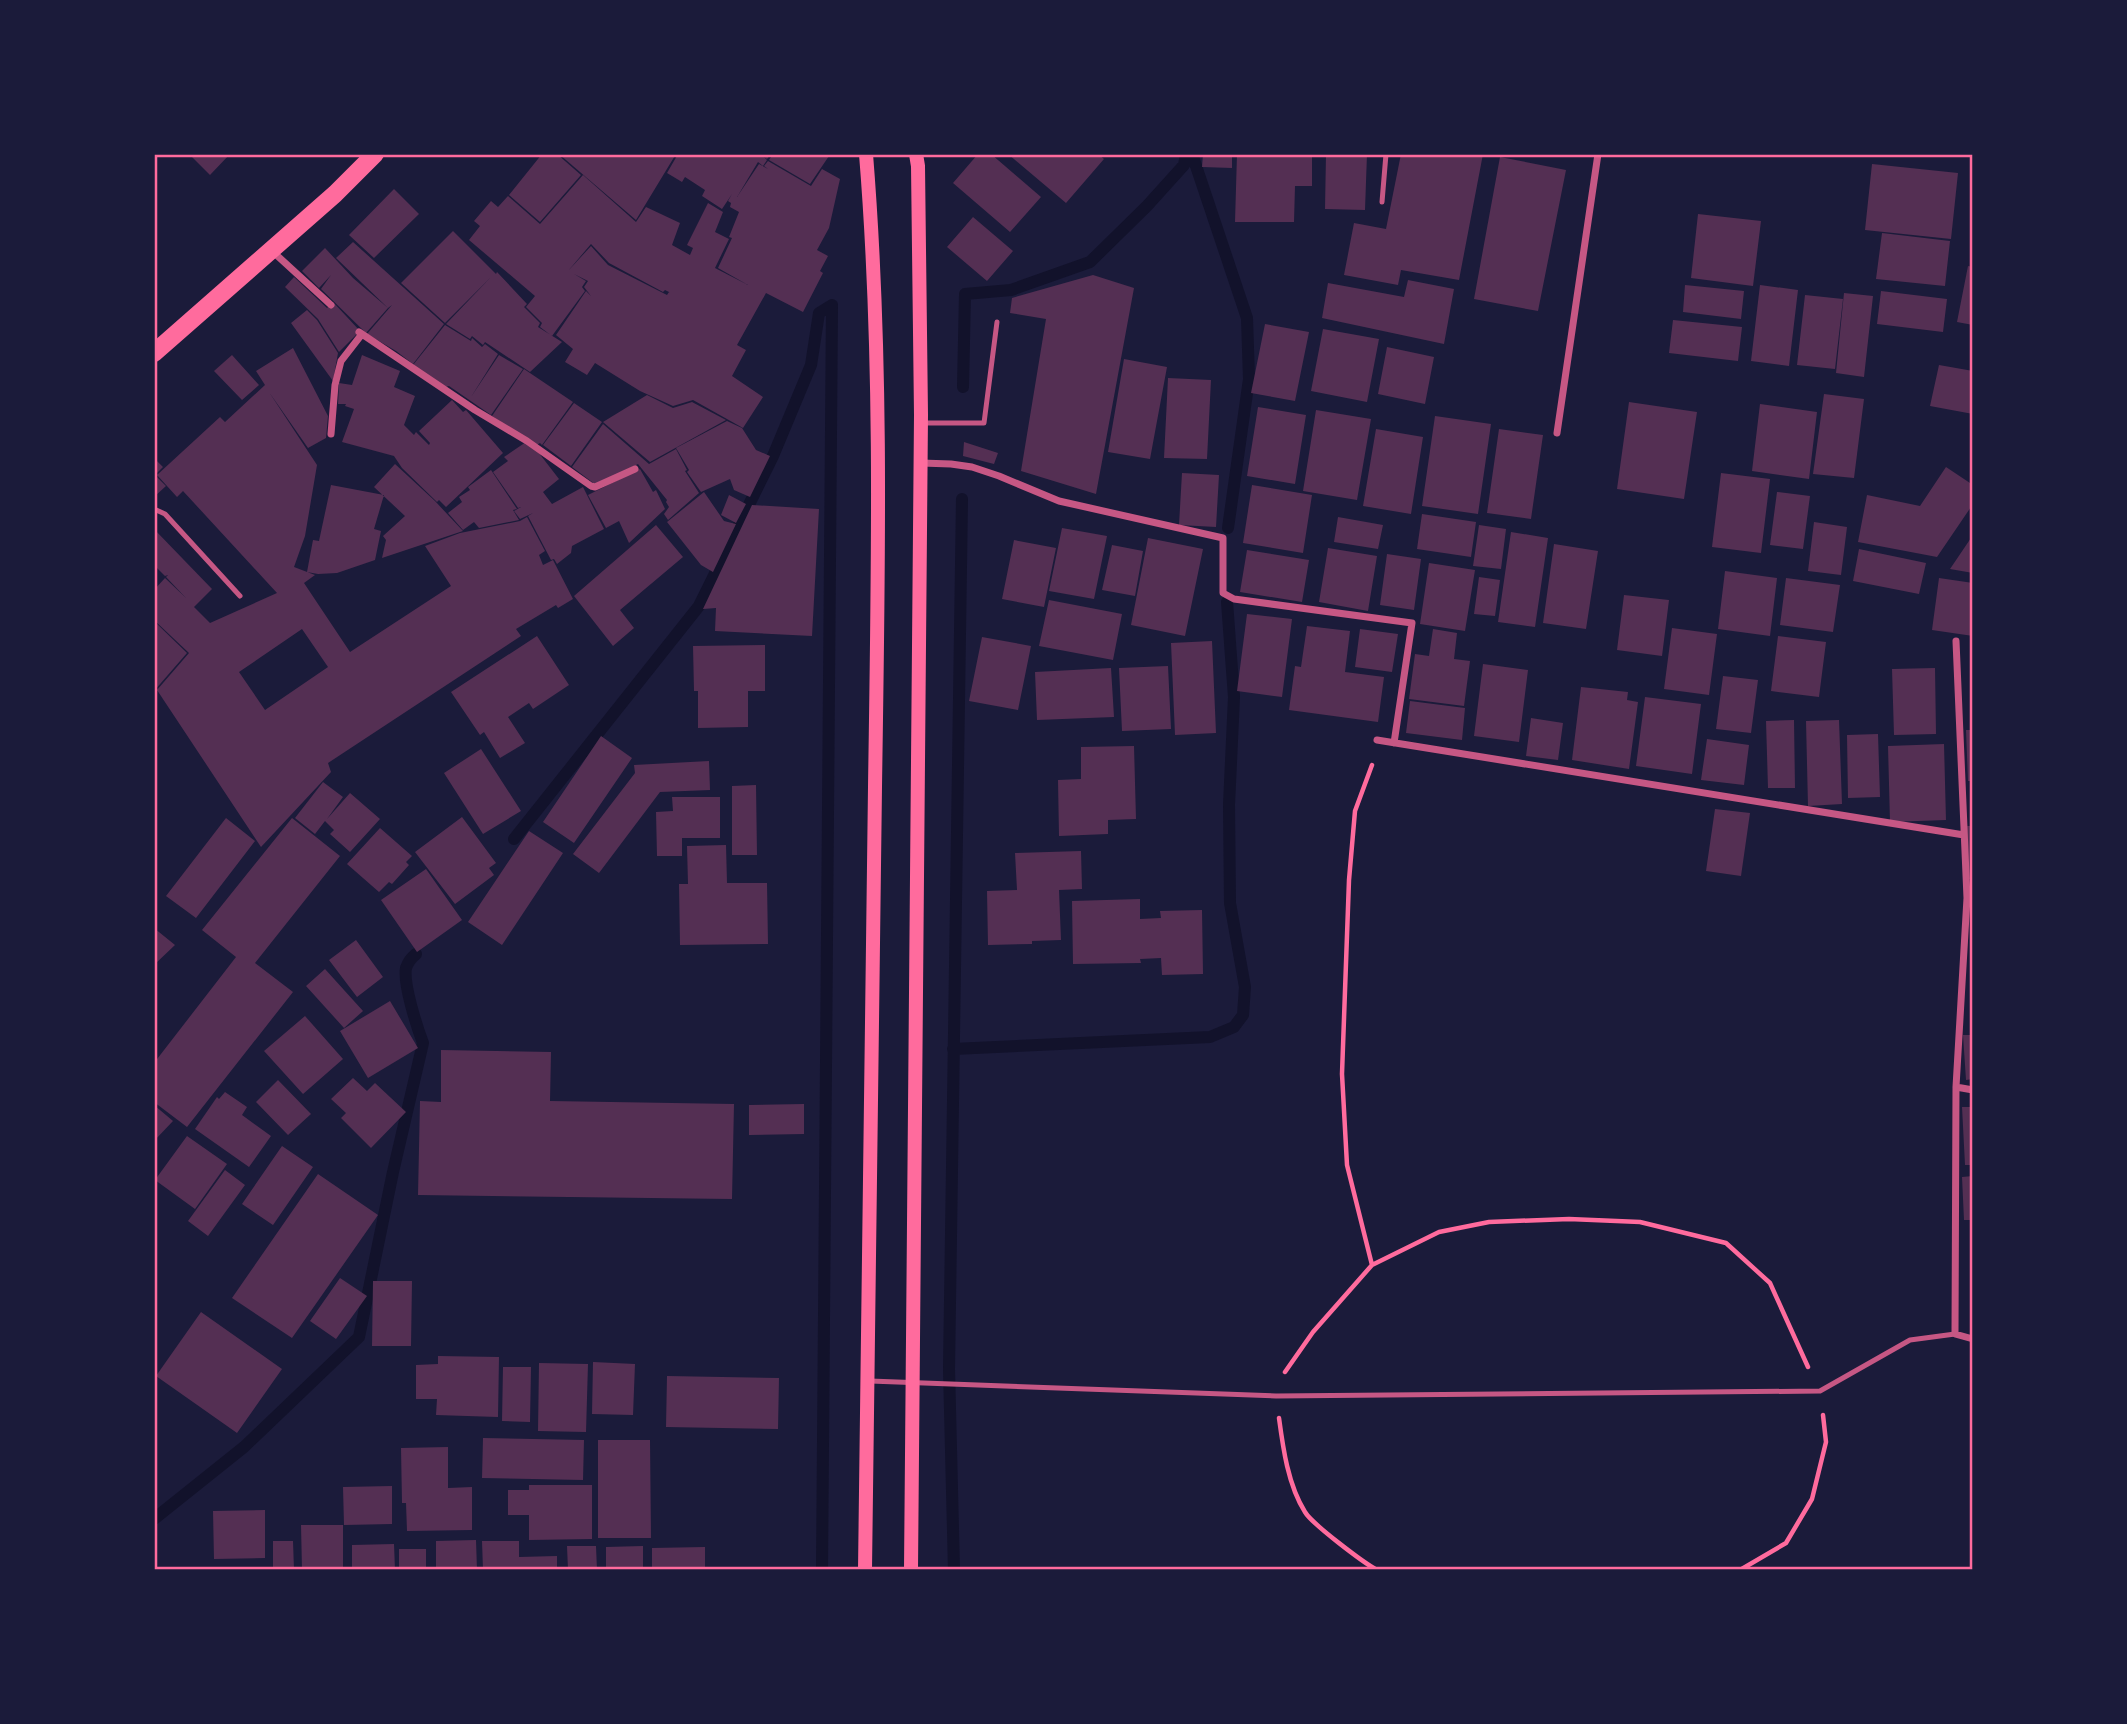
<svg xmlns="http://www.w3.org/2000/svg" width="2127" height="1724" font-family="'Archivo Narrow',sans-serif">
	<rect width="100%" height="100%" fill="#1b1b3a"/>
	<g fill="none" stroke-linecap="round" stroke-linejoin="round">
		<!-- stream -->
		<path stroke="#12122b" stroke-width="12" d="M1192,154L1247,318L1249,379L1228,528
			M963,387L965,294L1011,290L1090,262L1147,206L1184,165L1186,154
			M514,839L699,606L773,456L811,365L819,313L832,305
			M953,1049L1210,1037L1234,1027L1243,1015L1245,987L1230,903L1229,805L1234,697L1227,602
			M154,1519L244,1447L359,1337L393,1172L423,1043C417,1027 403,984 406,968C408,962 411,958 416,954
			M822,1570L832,305
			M954,1570L949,1369L962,499"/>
	</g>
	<!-- building -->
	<path fill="#542f53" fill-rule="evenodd" d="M189,154H230L210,175Z
		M542,154H557L581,175L540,222L509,195Z
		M559,154H676L636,220Z
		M678,154H771L767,159L764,157L767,160L763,166L758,162L737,197L759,164L768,169L764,166L768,161L811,186L822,169L840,179L829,228L817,250L828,256L820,271L823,273L803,312L766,293L737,345L746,350L732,376L763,397L743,428L693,400L673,406L640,391L595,363L587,375L565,362L573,349L556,335L586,291L591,296L584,287L588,281L574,274L586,281L582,287L585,291L552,336L540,327L542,323L526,307L535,296L469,240L480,226L474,221L491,201L498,207L508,196L540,224L583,175L636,222L646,207L680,223L672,245L690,255L693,248L687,245L708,203L723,212L715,232L729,239L715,268L748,285L718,268L732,238L729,237L739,212L730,207L731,203L728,201L732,194L722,209L702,196L705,190L685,177L682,182L667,173ZM591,244L609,263L663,292L665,290L675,295L669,292L667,295L608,265L591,246L568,271Z
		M773,154H826L829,156L810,184L769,160Z
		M978,154H991L1041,197L1010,232L953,183Z
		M1008,154H1098L1104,159L1066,203Z
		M1203,154H1232V168L1202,167Z
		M1237,154H1312V186H1295L1294,222H1235Z
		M1326,154H1367L1365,210L1325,209Z
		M1401,154H1483L1459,280L1401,270L1398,285L1344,275L1354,223L1386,229Z
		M1500,157L1566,170L1538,311L1474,299Z
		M1872,164L1958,173L1951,239L1865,230Z
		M394,189L419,214L374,258L349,235Z
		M1698,214L1761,221L1753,286L1691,278Z
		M973,217L1013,251L987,281L947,247Z
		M453,231L496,274L497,272L527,304L524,307L540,323L538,327L562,342L530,372L485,342L483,345L472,336L470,339L446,324L491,277L445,323L401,283Z
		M1882,233L1950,241L1945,286L1876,279Z
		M353,242L444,324L413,364L396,351L367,334L392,305L388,308L336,258Z
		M325,248L353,278L388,308L366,333L321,289L331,275L319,288L302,271Z
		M1968,266L1973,267V325L1957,322Z
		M1093,275L1134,288L1096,494L1021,471L1046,319L1010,313L1012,298Z
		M294,277L327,308L333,302L360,331L339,352L318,319L285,287Z
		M1408,280L1454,289L1444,344L1322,318L1328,283L1404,297Z
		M1685,285L1744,291L1741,319L1683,312Z
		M1760,285L1798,290L1789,366L1751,361Z
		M1881,291L1947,299L1943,332L1877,324Z
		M1844,293L1873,296L1864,377L1836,373Z
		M1805,295L1843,299L1835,369L1797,365Z
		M307,310L317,320L338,353L333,381L291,323Z
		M1673,320L1742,327L1738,361L1669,353Z
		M1265,324L1309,332L1295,401L1251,393Z
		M445,325L471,341L472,338L482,347L485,344L498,354L471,397L499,355L523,369L491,415L449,386L442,388L413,365Z
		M1323,329L1379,339L1367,402L1311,391Z
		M1387,347L1434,357L1425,404L1378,394Z
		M293,348L328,416L326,438L308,448L269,392L317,465L305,536L294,567L315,575L304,583L350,652L451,586L425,546L460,533L520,521L527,517L545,551L539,555L543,565L553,560L573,599L558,608L556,605L516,629L521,636L328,763L331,772L261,847L157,690L189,653L154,620V590L165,578L186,598L166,577L168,575L165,576L154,565V529L212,589L194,607L210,623L277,593L183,491L177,497L157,475L220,417L225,422L265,385L256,371ZM302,629L328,667L265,710L239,672Z
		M232,355L259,385L242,400L214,371Z
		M362,355L400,371L394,387L415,396L404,425L414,435L416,432L429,445L430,443L419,431L452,400L463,412L466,410L503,453L446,507L439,500L437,502L402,468L394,456L342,442L354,409L345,406L346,404H338L339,383L352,385Z
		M1124,359L1167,367L1150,459L1108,452Z
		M1939,365L1973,371V414L1930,406Z
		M524,369L573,402L542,445L540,443L535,446L492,416Z
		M1168,378L1211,380L1207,459L1164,458Z
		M1824,394L1864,399L1854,478L1813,474Z
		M647,395L673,408L692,402L726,420L650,462L603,422Z
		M1629,402L1697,412L1684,499L1617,489Z
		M574,403L602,422L571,466L543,445Z
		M1760,404L1817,412L1809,479L1752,471Z
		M1258,407L1306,415L1295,484L1247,476Z
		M1316,410L1371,419L1357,500L1303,491Z
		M1435,416L1491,424L1478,514L1422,506Z
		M727,421L742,428L756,450L770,456L750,497L734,490L730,479L701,492L687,472L689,470L676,448Z
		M603,424L649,464L676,449L687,470L685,471L699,493L668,520L664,514L669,507L666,502L667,500L638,464L596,485L572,467Z
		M1376,429L1423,437L1411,514L1363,506Z
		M1499,429L1543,435L1531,519L1487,513Z
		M526,442L535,448L559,479L543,492L552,504L583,487L604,529L572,546L571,553L557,564L554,559L551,560L528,516L533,513L520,519L514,511L521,507L518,508L493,472L508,461L504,457Z
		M964,442L998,453L994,464L963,456Z
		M154,458L163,467L155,475L166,486L154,497Z
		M395,464L435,501L463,531L382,558L386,540L383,536L405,516L374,487Z
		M1946,467L1973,485V504L1937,557L1858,542L1867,495L1920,506Z
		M640,469L653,492L656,490L665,509L629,543L619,521L606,528L588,495Z
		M491,470L517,509L513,510L519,520L479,528L474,522L463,530L448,513L462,502L459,497L470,490L468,487Z
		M1182,473L1219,475L1216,527L1179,525Z
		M1721,473L1770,479L1761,553L1712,547Z
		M331,485L384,495L374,529L381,531L375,560L337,573L318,574L307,572L313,540L319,541Z
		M1252,485L1312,495L1303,553L1243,543Z
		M704,492L724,521L736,524L713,572L701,565L667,522Z
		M1777,492L1810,496L1803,549L1770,545Z
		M729,495L746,504L736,523L721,515Z
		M752,505L819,509L812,636L715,631L716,608L703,609Z
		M1422,514L1476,522L1471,557L1417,549Z
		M1338,517L1383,525L1378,549L1334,542Z
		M1814,522L1847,527L1841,575L1808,571Z
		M656,525L683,557L620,610L634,628L613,646L574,596Z
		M1479,525L1506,529L1501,569L1473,566Z
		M1062,528L1107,536L1094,599L1049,591Z
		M1511,532L1548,538L1535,627L1498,622Z
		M1973,535V573L1950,569Z
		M1148,538L1203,549L1185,636L1131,625Z
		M1014,540L1056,548L1044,607L1002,599Z
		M1554,544L1598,551L1586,629L1543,623Z
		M1112,545L1143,551L1135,596L1102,590Z
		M1328,548L1377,556L1368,611L1319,602Z
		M1859,549L1926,563L1919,594L1853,581Z
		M1247,550L1309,560L1302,602L1240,592Z
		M1387,554L1421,559L1414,610L1380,605Z
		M1429,563L1475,570L1465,631L1420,624Z
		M1725,571L1777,578L1770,636L1718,629Z
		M1479,577L1500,580L1495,616L1474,614Z
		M1786,578L1840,585L1833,632L1780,625Z
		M1939,578L1973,583V636L1932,630Z
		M1624,595L1669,600L1662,656L1617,650Z
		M1049,600L1122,614L1113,660L1039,646Z
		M1247,614L1292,619L1282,697L1237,691Z
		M154,621L187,653L154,691Z
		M1307,626L1350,631L1345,672L1384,677L1378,722L1289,710L1295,666L1301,667Z
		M1672,628L1717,634L1709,695L1664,689Z
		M1360,629L1398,634L1392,672L1355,667Z
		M1433,629L1457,633L1454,659L1470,661L1464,706L1409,699L1415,654L1429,656Z
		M537,636L569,685L533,709L529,703L508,717L525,743L500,758L484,732L480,735L451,692Z
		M1778,636L1826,642L1819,697L1771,691Z
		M982,637L1031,646L1018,710L969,701Z
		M1212,641L1216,733L1175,735L1171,643Z
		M765,645V691H748V727L698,728V691H694L693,646Z
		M1483,664L1528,670L1519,742L1474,736Z
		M1168,666L1171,729L1122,731L1119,668Z
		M1111,668L1114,717L1037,720L1035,672Z
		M1935,668L1936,734L1894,735L1892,669Z
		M1723,676L1758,680L1751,733L1716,729Z
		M1581,687L1628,692L1627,700L1638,702L1629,769L1572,760Z
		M1645,697L1701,704L1692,774L1636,766Z
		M1410,701L1465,708L1462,740L1406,733Z
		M1531,718L1563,723L1558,760L1526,756Z
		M1794,720L1795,788H1768L1766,721Z
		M1839,720L1842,804L1808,806L1806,721Z
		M1966,730H1973V781H1968Z
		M1878,734L1880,797L1848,798L1847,735Z
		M601,736L632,758L574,843L543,822Z
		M1707,739L1749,745L1744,785L1701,780Z
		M1944,744L1946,820L1890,822L1888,746Z
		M1134,746L1136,819L1108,820V834L1059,836L1058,780L1081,779V747Z
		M481,749L521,811L483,834L444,773Z
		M709,761L710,790L660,792L599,873L573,854L635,773L634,765Z
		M323,782L343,797L327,819L350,793L380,819L350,852L330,834L334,830L325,821L315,834L295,818Z
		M756,785L757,855H732V786Z
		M672,797H720V838H682V856H657L656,812L673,811Z
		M1715,809L1750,813L1741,876L1706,871Z
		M462,817L496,863L489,868L494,875L455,904L415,852Z
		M226,818L255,841L196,918L166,896Z
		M292,818L340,856L255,963L293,992L187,1127L154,1102V1063L236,957L202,930Z
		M1965,826H1973V879H1967Z
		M380,828L412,856L406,862L409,865L392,884L389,882L379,892L347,864Z
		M529,831L563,853L502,945L468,922Z
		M726,845L727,883H767L768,944L680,945L679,884H688L687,846Z
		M1081,851L1082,889L1059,890L1061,940L1032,941V944L988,945L987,891L1017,890L1015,853Z
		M426,869L462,920L417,952L381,900Z
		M1140,899V919L1161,918L1160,911L1202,910L1203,974L1162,975L1161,958L1140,959L1141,963L1073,964L1072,901Z
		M154,928L175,945L154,965Z
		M356,940L383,977L357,997L329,960Z
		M325,969L363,1011L344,1028L306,986Z
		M390,1001L418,1048L368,1078L340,1031Z
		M305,1016L343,1059L303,1094L264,1051Z
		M1963,1035H1973V1079L1966,1080Z
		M441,1050L551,1052L550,1101L734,1104L732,1199L418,1195L420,1101L441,1102Z
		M353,1078L367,1091L375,1083L406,1112L371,1148L341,1118L346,1113L331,1099Z
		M278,1080L311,1114L288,1135L256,1102Z
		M225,1092L247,1107L242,1115L271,1136L249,1167L195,1129L217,1097L219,1099Z
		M804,1104V1134L749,1135V1105Z
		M154,1105L173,1121L154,1141Z
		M1962,1107H1973V1165H1965Z
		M187,1136L227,1164L195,1209L155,1180Z
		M282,1146L313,1167L273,1225L242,1204Z
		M225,1170L245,1185L208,1236L188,1221Z
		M318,1174L378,1215L292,1338L232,1298Z
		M1973,1176V1220H1964L1962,1177Z
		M340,1278L367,1296L336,1339L310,1321Z
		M373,1281H412L411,1346H372Z
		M201,1312L282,1369L237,1433L156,1376Z
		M438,1356L499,1357L498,1417L436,1415L437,1399H416V1365L438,1364Z
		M593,1362L635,1364L633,1415L592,1414Z
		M539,1363L588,1364L586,1432L538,1431Z
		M503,1367H531L530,1422L502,1421Z
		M667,1376L779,1378L778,1429L666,1427Z
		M483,1438L584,1440L583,1480L482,1478Z
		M598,1440H650L651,1538H598Z
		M448,1447V1488L472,1487V1530L407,1531L406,1503H402L401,1448Z
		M529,1485H592V1539L529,1540V1515H508V1490H529Z
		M392,1486V1524L344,1525L343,1487Z
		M265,1510V1558L214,1559L213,1511Z
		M301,1525H343V1570H302Z
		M476,1540L477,1570H436V1541Z
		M273,1541H293L294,1570H273Z
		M482,1541H519V1557L557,1556V1570H483Z
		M394,1544L395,1570H352V1545Z
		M567,1546H596L597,1570H568Z
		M643,1546V1570H606V1547Z
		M705,1547V1570H652V1548Z
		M399,1549H426V1570H399Z"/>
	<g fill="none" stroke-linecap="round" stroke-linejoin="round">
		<!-- path -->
		<path stroke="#ff6b9d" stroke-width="4.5" d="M1372,1265L1347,1165L1342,1074L1349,880L1355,811L1372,765
			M1285,1372L1313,1332L1372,1265L1439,1232L1489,1222L1569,1219L1640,1222L1726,1243L1770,1283L1808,1367
			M1279,1418C1283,1448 1288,1485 1305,1512C1312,1524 1364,1563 1377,1570
			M1740,1570L1786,1543L1812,1499L1826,1442L1823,1415"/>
		<!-- service -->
		<path stroke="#c65784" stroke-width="5" d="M1382,202L1386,154
			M924,423H984L997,322
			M154,509L165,514L240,596
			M870,1381L1276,1396L1820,1391L1910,1340L1955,1334"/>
		<!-- minor -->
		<path stroke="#c65784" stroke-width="7" d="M271,250L331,305
			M359,332L475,410L527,441L591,486L595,487L635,469
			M1557,433L1598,154
			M331,434L335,385L341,361L362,334
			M921,463L951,464L972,467L999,476L1059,501L1223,538V593L1234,599L1412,623L1394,743
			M1956,641L1967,898L1956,1087L1955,1334L1973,1339
			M1377,740L1964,835
			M1956,1087L1973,1090"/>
		<!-- secondary -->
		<path stroke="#ff6b9d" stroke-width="14" d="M865,1570C868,1309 872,1048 875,787C878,576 883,364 866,154
			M911,1570L921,415L918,166L916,154"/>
		<!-- primary -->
		<path stroke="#ff6b9d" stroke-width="18" d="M154,353L335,194L375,154"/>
	</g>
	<!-- border -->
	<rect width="2127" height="1724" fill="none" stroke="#1b1b3a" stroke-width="312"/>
	<rect x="156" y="156" width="1815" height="1412" fill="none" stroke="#ff6b9d" stroke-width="2.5"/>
</svg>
